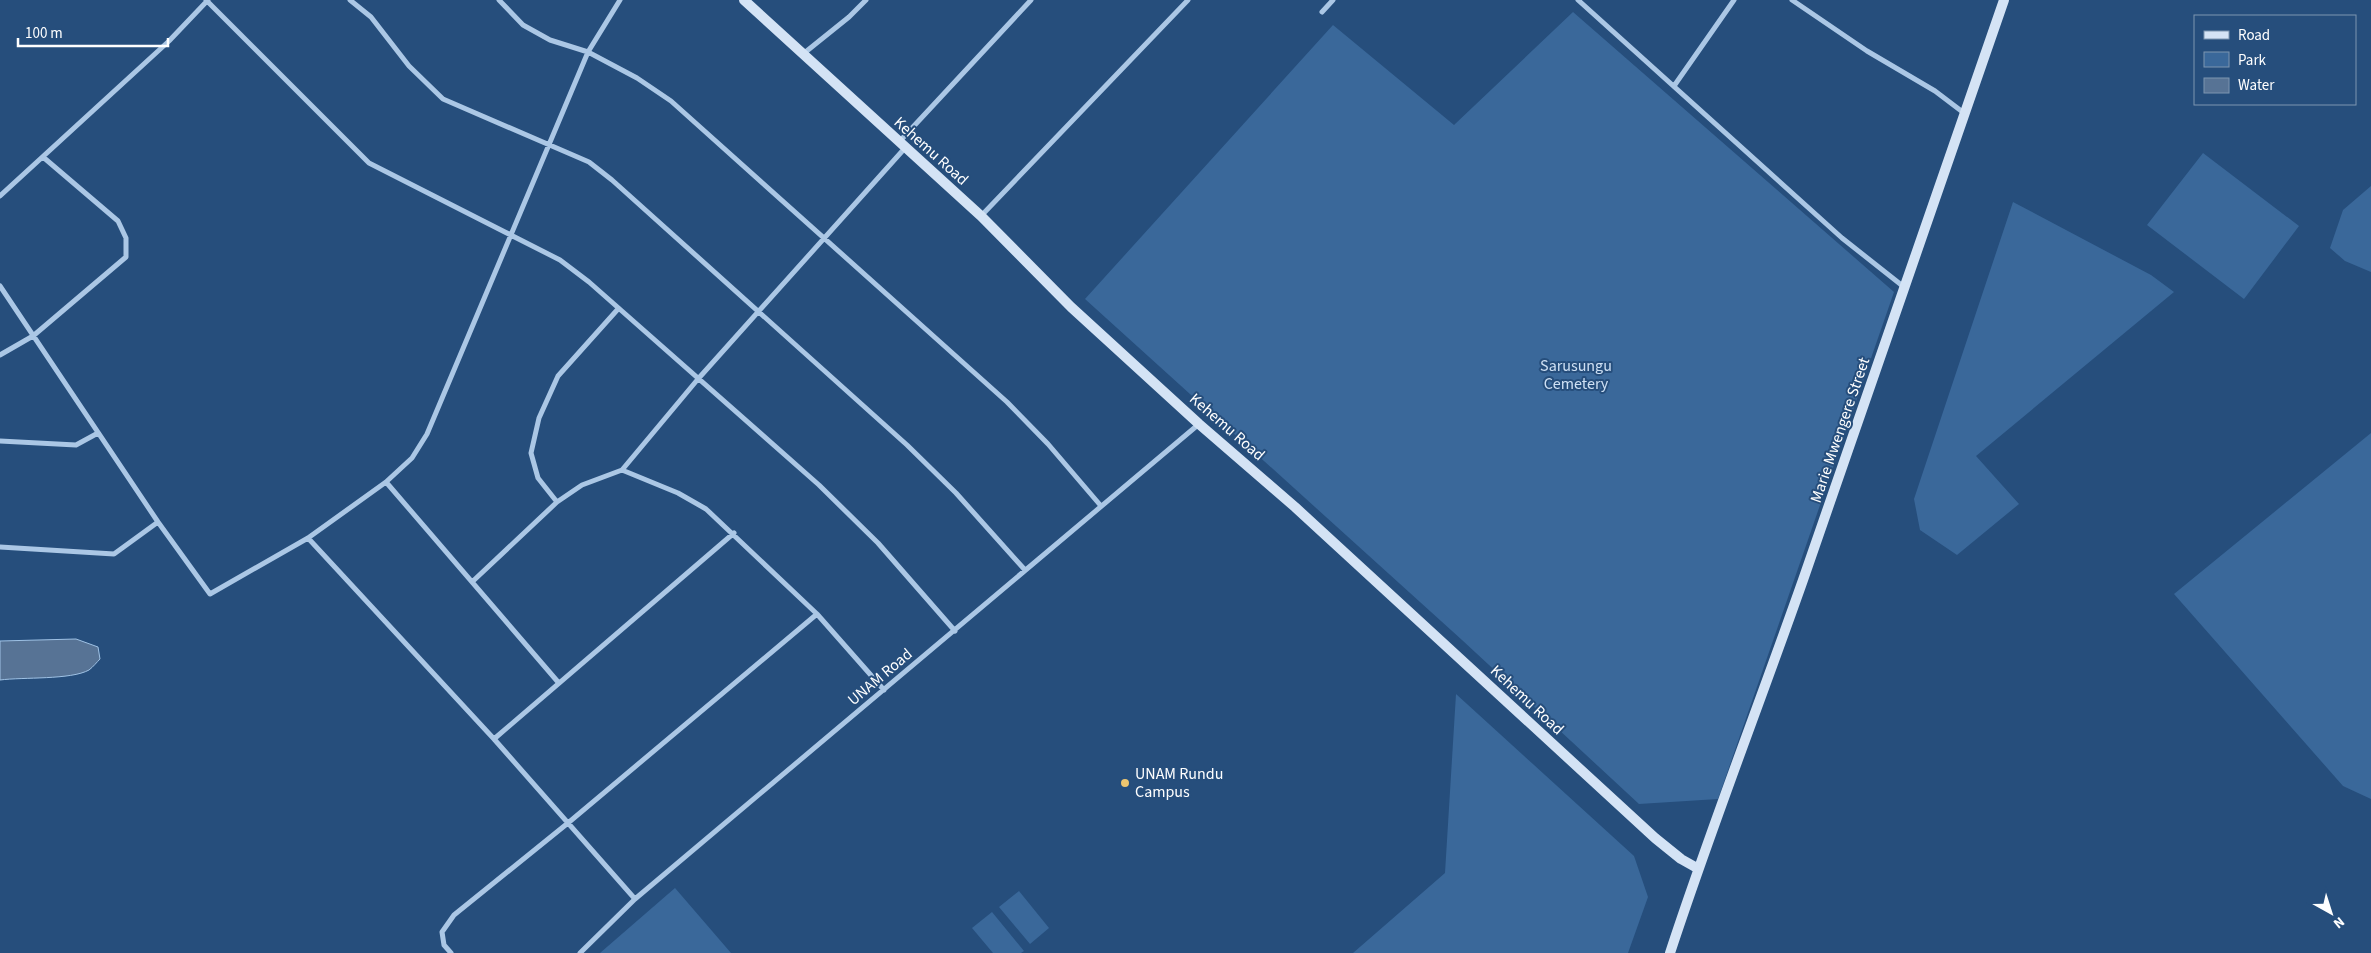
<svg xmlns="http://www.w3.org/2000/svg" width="2371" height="953" font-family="'Source Sans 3',sans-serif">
	<rect width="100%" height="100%" fill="#264e7c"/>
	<!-- green -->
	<path fill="#3a689a" d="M1573,12L1894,292L1718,799L1639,804L1462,640L1085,299L1333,25L1454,125Z
		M2203,153L2299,226L2244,299L2147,225Z
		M2371,186V272L2345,261L2330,248L2343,210Z
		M2013,202L2151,275L2174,292L1976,456L2019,504L1957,555L1920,530L1914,499Z
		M2371,433V799L2343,786L2174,594Z
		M1456,694L1634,856L1648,897L1628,953H1353L1445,873Z
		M675,888L731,953H600Z
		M1019,891L1049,928L1030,944L999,907Z
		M992,912L1024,951L1021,953H993L972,928Z"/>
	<!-- water -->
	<path fill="#577395" stroke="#9fc2e5" d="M76,639L98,647L100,659C97,662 93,667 89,670C71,680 23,677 0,680V641Z"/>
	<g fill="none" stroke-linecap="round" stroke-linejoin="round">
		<!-- street -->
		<path stroke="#abc7e5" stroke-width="5" d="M206,0L369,163L560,260L589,282L819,485L878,543L955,631
			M350,0L371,17L409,66L443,99L589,162L612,180L907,445L956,493L1025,570
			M499,0L523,25L550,40L588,52L637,78L671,101L1007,402L1048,444L1101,506
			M1578,0L1842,238L1904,287
			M1792,0L1867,51L1935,91L1964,113
			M1322,12L1333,0
			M803,54L849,17L866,0
			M1674,86L1734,0
			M899,142L1031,0
			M0,196L169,41L208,0
			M981,216L1188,0
			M0,286L158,522L210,594L308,538L386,482L412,458L427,434L588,52L620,0
			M0,355L33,336L126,257V238L118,221L43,157
			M0,441L76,445L98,433
			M622,470L678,493L706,509L817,614L884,690
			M386,482L558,682
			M557,502L538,478L531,453L539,418L558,376L618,309
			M308,538L494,739L635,899
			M0,547L114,554L158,522
			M472,582L557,502L582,485L622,470L698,379L905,148
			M494,739L734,533
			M451,953L444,945L442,932L454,915L568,823L817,614
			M580,953L635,899L1199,424"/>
		<!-- secondary -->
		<path stroke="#d4e3f5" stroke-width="10" d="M744,0L981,216L1071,307L1199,424L1295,507L1655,838L1681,859L1697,868
			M1670,953C1711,828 1759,705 1803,580C1871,387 1936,193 2004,0"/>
	</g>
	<!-- markers -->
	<circle fill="#edc670" stroke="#264e7c" stroke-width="2" cx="1125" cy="783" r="5"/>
	<g text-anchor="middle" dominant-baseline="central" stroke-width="4" stroke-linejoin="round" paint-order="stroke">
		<!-- street labels -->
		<g font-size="16" fill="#fff" stroke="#264e7c">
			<text transform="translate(931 151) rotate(42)">Kehemu Road</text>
			<text transform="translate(1227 427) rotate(41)">Kehemu Road</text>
			<text transform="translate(1840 430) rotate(-71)">Marie Mwengere Street</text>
			<text transform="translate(880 677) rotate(-40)">UNAM Road</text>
			<text transform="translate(1527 700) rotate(43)">Kehemu Road</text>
		</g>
		<!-- park labels -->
		<g font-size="16" fill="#cee0f4" stroke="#264e7c">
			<text x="1576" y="366">Sarusungu<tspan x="1576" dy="18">Cemetery</tspan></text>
		</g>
		<!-- poi labels -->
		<g font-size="16" fill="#fff" stroke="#264e7c" text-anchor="start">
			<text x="1135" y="774">UNAM Rundu<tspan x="1135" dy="18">Campus</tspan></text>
		</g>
	</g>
	<!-- legend -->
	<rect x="2194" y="15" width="162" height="90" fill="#264e7c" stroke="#7d95b0"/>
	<rect x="2204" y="31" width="25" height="8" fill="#d4e3f5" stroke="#7d95b0"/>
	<text x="2238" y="40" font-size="15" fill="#ffffff">Road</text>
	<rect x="2204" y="52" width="25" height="15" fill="#3a689a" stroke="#7d95b0"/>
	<text x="2238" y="65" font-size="15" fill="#ffffff">Park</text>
	<rect x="2204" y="78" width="25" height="15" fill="#577395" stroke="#7d95b0"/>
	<text x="2238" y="90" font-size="15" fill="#ffffff">Water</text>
	<!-- north arrow -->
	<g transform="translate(2331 913) rotate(141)" stroke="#264e7c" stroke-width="4" paint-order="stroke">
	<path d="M0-4L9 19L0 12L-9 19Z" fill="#ffffff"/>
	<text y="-8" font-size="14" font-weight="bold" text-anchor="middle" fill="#ffffff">N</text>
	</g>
	<!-- scale -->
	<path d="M18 38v8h150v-8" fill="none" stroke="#ffffff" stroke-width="2.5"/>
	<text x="25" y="38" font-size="15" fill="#ffffff" stroke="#264e7c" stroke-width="4" paint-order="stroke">100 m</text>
</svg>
